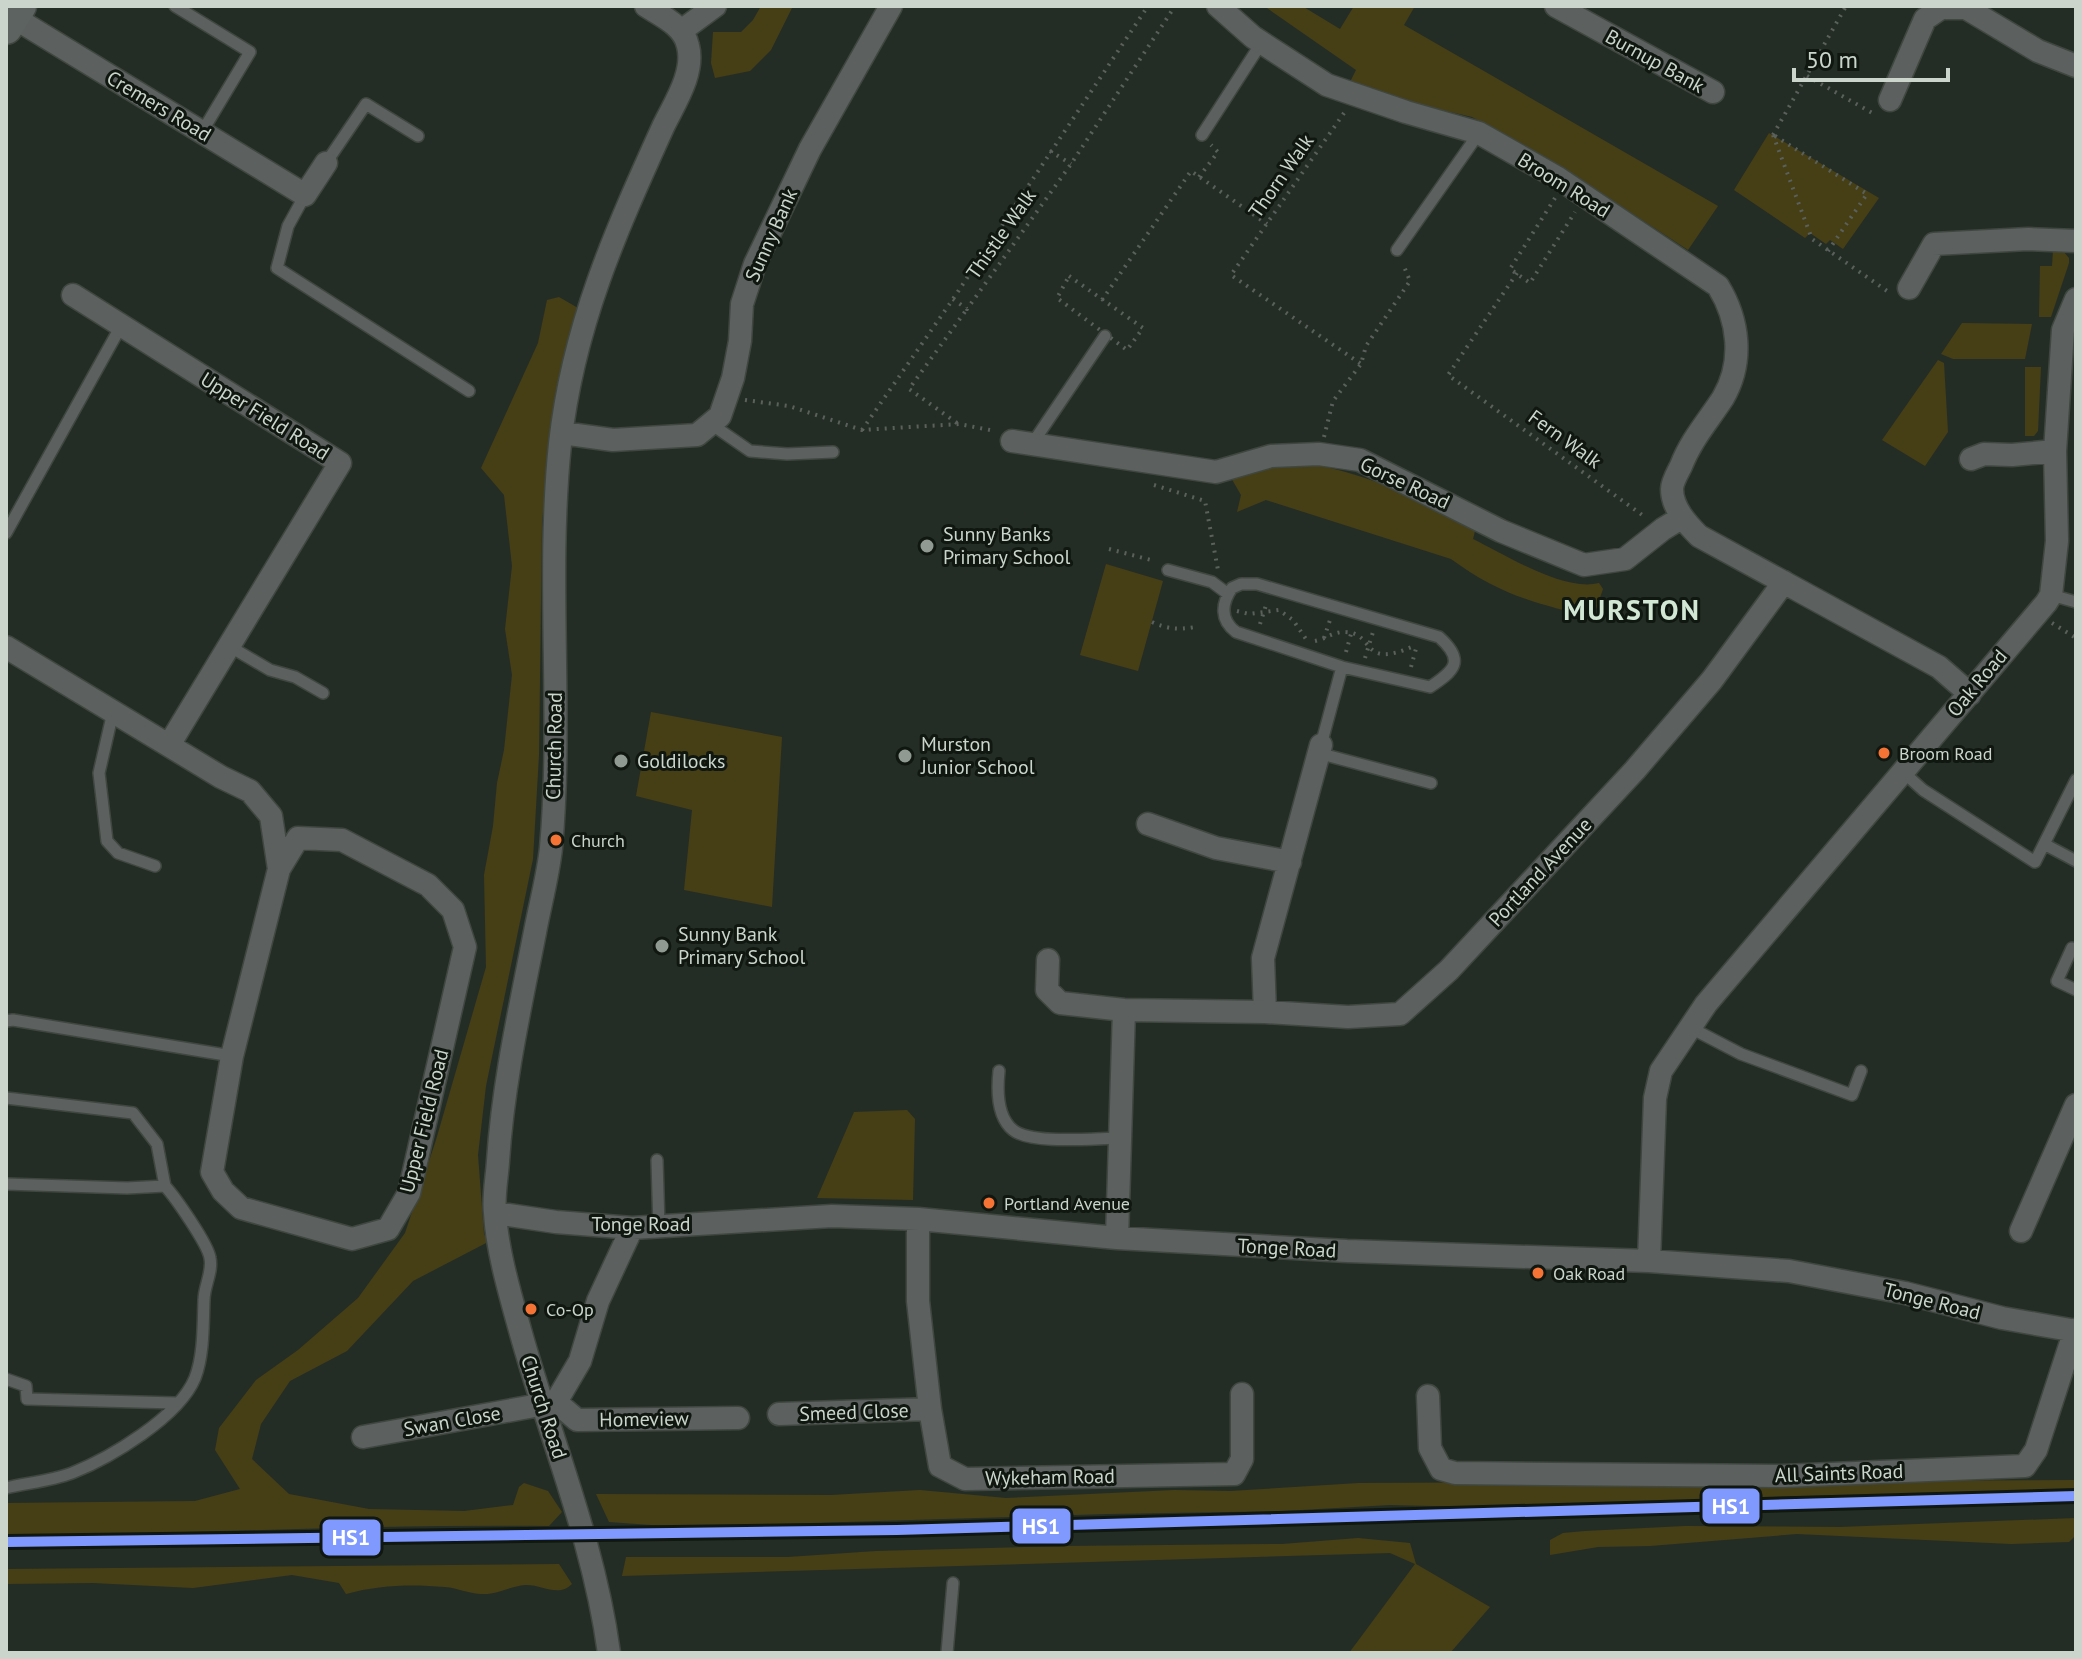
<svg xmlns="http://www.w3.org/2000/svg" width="2082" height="1659" font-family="'PT Sans',sans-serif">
	<rect width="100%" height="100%" fill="#242d25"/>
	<!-- green -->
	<path fill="#463f15" d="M761,6H793L771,50L750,71L715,78L711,63L713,32H741L753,20Z
		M1264,6H1302L1340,29L1354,6H1415L1404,25L1718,206L1688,250L1558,165L1472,117L1429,107L1350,82L1356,70Z
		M1769,133L1879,198L1843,249L1830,240L1826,244L1810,233L1805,238L1734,190Z
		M2053,250L2063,251L2069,258V263L2051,317H2039L2040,266H2052Z
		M559,297L578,308L553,422L542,521L539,755L533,859L486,1086L478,1155L484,1234L488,1242L413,1281L347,1351L290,1381L261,1424L252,1459L289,1494L369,1509L464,1511L513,1505L519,1487L524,1483L548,1491L562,1512L549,1526C368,1524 187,1534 6,1536V1503L195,1501L240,1489L215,1450L219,1428L256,1380L298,1350L358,1298L405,1233L436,1140L486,967L484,875L493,826L497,783L504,750L512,675L505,629L512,566L504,495L481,468L538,343L547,300Z
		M1962,323L2032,324L2025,359H1953L1941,354Z
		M1938,360L1944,363L1948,432L1925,466L1882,440Z
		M2025,367H2041L2038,431L2034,436H2025Z
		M1299,462C1366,472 1416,498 1476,527L1473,539C1506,555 1563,592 1599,583L1603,589L1593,618C1535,603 1500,595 1451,559L1266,500L1237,512L1241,495L1230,476Z
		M1106,564L1163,581L1138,671L1080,655Z
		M651,712L782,737L772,907L684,890L692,810L636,796Z
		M907,1110L915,1119L913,1200L817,1198L854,1112Z
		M2076,1480V1492L2055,1493L1806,1496L1477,1507L1390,1505L1283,1511L1107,1514L679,1527L609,1522L596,1494L831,1495L920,1490L1006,1498L1174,1490L1230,1491L1359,1483Z
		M2076,1518V1535L2069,1542L2011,1544L1797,1534L1650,1546L1598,1547L1550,1555V1540L1563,1533L1585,1531L1685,1526L1840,1527Z
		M1358,1538L1410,1543L1416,1564L1490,1607L1450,1653H1349L1415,1564L1390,1553L622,1576L626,1557H788L876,1551L1063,1546L1282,1544Z
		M559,1564L572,1584C558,1598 542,1584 525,1585C511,1586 496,1595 482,1594C470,1594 458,1588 445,1587C412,1584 378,1585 346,1594L339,1583L292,1575L193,1588L93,1583L6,1584V1569Z"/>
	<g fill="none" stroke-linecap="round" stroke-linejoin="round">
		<defs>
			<path id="lane" d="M175,6L250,52L202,132
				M1202,135L1262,42
				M326,163L366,104L418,136
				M305,195L288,226L277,268L469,391
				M1397,250L1479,133
				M711,424L750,451L787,454L833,452
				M1032,444L1105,336
				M6,533L121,326
				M1168,570L1212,582L1228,594
				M1241,584H1257L1439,637C1466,661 1454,671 1430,687L1342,667L1236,632C1220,620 1221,604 1232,588Z
				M2051,595L2076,602
				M229,646L270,670L295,677L323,693
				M113,712L99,773L107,841L118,853L155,866
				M1321,745L1342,667
				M1318,753L1431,783
				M1902,771L1923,790L2035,862L2076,780
				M2044,844L2076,861
				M2072,948L2057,981L2076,990
				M6,1021L13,1020L232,1056
				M1689,1027L1741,1054L1852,1095L1861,1071
				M999,1071C997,1090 997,1117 1013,1130C1031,1145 1096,1138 1120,1138
				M6,1098L133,1113L157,1144L165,1186
				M657,1160L659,1227
				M6,1184L127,1188L165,1186C175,1197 208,1244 210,1258C213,1272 204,1286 204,1300C203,1324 204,1355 195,1378C179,1417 110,1458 72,1473C51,1481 27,1483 6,1488
				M6,1379L26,1386L27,1399L176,1403
				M947,1653L953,1583"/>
			<path id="street" d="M1218,6L1253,37L1327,85L1406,112L1479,133L1558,178L1718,286C1739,320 1744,362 1723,398C1708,421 1691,440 1681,466C1678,472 1672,482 1672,489C1672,508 1687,524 1699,536L1939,667L1970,694
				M1556,6L1713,92
				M13,17L305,195L326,163
				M681,31L715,6
				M1890,100L1925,19L1941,8H1966L2038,51L2076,66
				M1909,288L1934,244L2028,239L2076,241
				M73,295L340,463L169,745
				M562,433L613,440L697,435L720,416L733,378L740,341L742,304L755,264L810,149L891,6
				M1012,441L1216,472L1271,456L1319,454L1360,460L1501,531L1584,565L1625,559L1663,529L1681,518
				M1971,459L1984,454L2012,455L2055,451
				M6,647L221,777L250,791L271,816L279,869L232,1056L212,1172L223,1191L241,1208L352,1239L388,1229L409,1193L465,947L453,910L428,885L342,840L298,838L279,869
				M1148,824L1216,848L1290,862
				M1048,960L1047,990L1060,1003L1124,1010L1265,1012L1348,1017L1400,1014L1449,970L1635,770L1712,680L1784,582
				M1265,1012L1263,958L1321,745
				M495,1213L556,1222L632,1228L832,1216L918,1219L1117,1238L1347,1251L1649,1261L1789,1271L1905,1293L2002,1318L2076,1331
				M918,1219V1301L930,1409L940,1466L965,1479L1234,1474L1242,1459V1394
				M2021,1231L2076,1105
				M1117,1238L1124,1010
				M1649,1261L1655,1098L1661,1071L1706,1004L2046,603L2051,595L2057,541L2055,451L2063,330L2076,299
				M1428,1396L1430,1448L1441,1469L1455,1473L1783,1476L2025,1466L2036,1450L2075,1330
				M556,1402L577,1420L738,1418
				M779,1414L930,1409
				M363,1437L556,1402L580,1361L598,1301L632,1228
				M609,1653C594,1541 550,1438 520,1330C510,1294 497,1250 495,1213C493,1196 497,1178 498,1161C503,1084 520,1008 535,932C540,905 548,876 551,848C563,713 546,578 560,444C573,326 615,233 663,127C674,104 695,73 688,46C684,26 662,16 646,6"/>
			<path id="secondary" d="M6,28L20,6"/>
		</defs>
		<!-- lane casing -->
		<use href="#lane" stroke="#404741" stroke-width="14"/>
		<!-- street casing -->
		<use href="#street" stroke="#404741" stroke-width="25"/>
		<!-- secondary casing -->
		<use href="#secondary" stroke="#404741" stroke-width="35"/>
		<!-- path -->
		<path stroke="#5a605c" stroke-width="4" stroke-dasharray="2 6" stroke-linecap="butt" d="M1807,76L1874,114
			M1344,113L1231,275L1361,364
			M1773,135L1812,239L1890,293
			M1773,135L1846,6
			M1775,136L1867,194L1828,251
			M1050,151L1071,164
			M1199,177L1218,152L1211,145
			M1555,198L1510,269L1530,283L1575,212
			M1517,273L1448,375L1645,517
			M1069,276L1143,328L1127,350L1057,298Z
			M953,299L967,309L1071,164L1175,6
			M1102,300L1191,171L1267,224
			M745,400L789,406L862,430L959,424L995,431
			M957,423L909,389L967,309
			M862,430L953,299L1148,6
			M1324,437L1333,401L1361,364L1366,346L1410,281L1403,264
			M1154,485L1205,501L1218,570
			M1109,549L1155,561
			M1237,611L1249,614L1279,610L1293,620L1306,639
			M1152,622C1167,629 1178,630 1195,627
			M2052,623L2076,638
			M1260,624L1267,602
			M1324,638L1330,620
			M1315,641C1325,639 1335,631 1346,632C1376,634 1360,670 1414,646
			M1346,652L1351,634
			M1365,658L1373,632
			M1411,667L1417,645"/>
		<!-- lane -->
		<use href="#lane" stroke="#5c615f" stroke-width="11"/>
		<!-- street -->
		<use href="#street" stroke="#5c615f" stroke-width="22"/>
		<!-- secondary -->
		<use href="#secondary" stroke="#5d6360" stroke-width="32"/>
		<defs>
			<path id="rail-1" d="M6,1542L897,1530L2076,1496"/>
		</defs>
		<!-- rail-1 casing -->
		<use href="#rail-1" stroke="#0f1710" stroke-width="16"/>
		<!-- rail-1 -->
		<use href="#rail-1" stroke="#8099ff" stroke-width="10"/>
	</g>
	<!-- markers -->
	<g fill="#919a92" stroke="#0f1710" stroke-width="3">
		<circle cx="927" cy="546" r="8"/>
		<circle cx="905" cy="756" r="8"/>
		<circle cx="621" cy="761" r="8"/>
		<circle cx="662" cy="946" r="8"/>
	</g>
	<g fill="#f57335" stroke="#0f1710" stroke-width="3">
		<circle cx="1884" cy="753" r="7"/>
		<circle cx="556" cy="840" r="7"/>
		<circle cx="989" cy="1203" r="7"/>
		<circle cx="1538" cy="1273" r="7"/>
		<circle cx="531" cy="1309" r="7"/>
	</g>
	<g text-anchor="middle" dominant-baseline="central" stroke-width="6" stroke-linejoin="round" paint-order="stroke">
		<!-- bus labels -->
		<g font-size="18" fill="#cbd5cc" stroke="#0f1710" text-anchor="start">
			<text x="1899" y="753">Broom Road</text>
			<text x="571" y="840">Church</text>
			<text x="1004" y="1203">Portland Avenue</text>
			<text x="1553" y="1273">Oak Road</text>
			<text x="546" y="1309">Co-Op</text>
		</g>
		<!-- street labels -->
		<g font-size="20" fill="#cbd5cc" stroke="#0f1710">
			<text transform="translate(1655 61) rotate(29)">Burnup Bank</text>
			<text transform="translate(159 106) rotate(31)">Cremers Road</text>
			<text transform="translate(1281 176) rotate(-55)">Thorn Walk</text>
			<text transform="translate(1564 185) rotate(32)">Broom Road</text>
			<text transform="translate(1001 234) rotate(-55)">Thistle Walk</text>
			<text transform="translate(771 235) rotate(-66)">Sunny Bank</text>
			<text transform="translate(265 416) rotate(32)">Upper Field Road</text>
			<text transform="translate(1565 439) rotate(36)">Fern Walk</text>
			<text transform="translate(1405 483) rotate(25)">Gorse Road</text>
			<text transform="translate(1977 683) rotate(-50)">Oak Road</text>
			<text transform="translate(554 746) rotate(-89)">Church Road</text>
			<text transform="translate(1540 872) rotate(-47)">Portland Avenue</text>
			<text transform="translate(424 1121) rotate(-76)">Upper Field Road</text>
			<text x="641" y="1224">Tonge Road</text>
			<text transform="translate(1287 1248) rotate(3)">Tonge Road</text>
			<text transform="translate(1932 1301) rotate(14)">Tonge Road</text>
			<text transform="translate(544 1407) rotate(72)">Church Road</text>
			<text transform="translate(854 1412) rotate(-2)">Smeed Close</text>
			<text transform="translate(644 1419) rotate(-1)">Homeview</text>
			<text transform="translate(452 1421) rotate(-10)">Swan Close</text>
			<text transform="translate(1839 1473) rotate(-2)">All Saints Road</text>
			<text transform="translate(1050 1477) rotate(-1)">Wykeham Road</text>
		</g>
		<!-- poi labels -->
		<g font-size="20" fill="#cbd5cc" stroke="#0f1710" text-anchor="start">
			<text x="943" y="534">Sunny Banks<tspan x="943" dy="23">Primary School</tspan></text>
			<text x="921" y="744">Murston<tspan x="921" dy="23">Junior School</tspan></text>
			<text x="637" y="761">Goldilocks</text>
			<text x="678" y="934">Sunny Bank<tspan x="678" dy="23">Primary School</tspan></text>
		</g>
		<!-- district labels -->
		<g font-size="28" font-weight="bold" letter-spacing="2" fill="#d2e8d5" stroke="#0f1710">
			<text x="1632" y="609">MURSTON</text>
		</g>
	</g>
	<g stroke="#0f1710" stroke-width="3">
		<rect x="1701" y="1487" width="60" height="38" rx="8" fill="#8099ff"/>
		<rect x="1011" y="1507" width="61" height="38" rx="8" fill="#8099ff"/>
		<rect x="321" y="1518" width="61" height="39" rx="8" fill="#8099ff"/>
	</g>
	<g font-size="22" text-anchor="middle" font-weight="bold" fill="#fff">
		<text x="1731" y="1514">HS1</text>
		<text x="1041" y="1534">HS1</text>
		<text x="351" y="1545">HS1</text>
	</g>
	<!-- border -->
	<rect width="2082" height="1659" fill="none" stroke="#cbd5cc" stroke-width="16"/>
	<!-- scale -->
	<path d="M1794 68v12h154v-12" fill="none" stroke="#cbd5cc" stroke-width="4"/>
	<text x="1806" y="68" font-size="24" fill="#cbd5cc" stroke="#0f1710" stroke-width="6" paint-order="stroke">50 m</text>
</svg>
